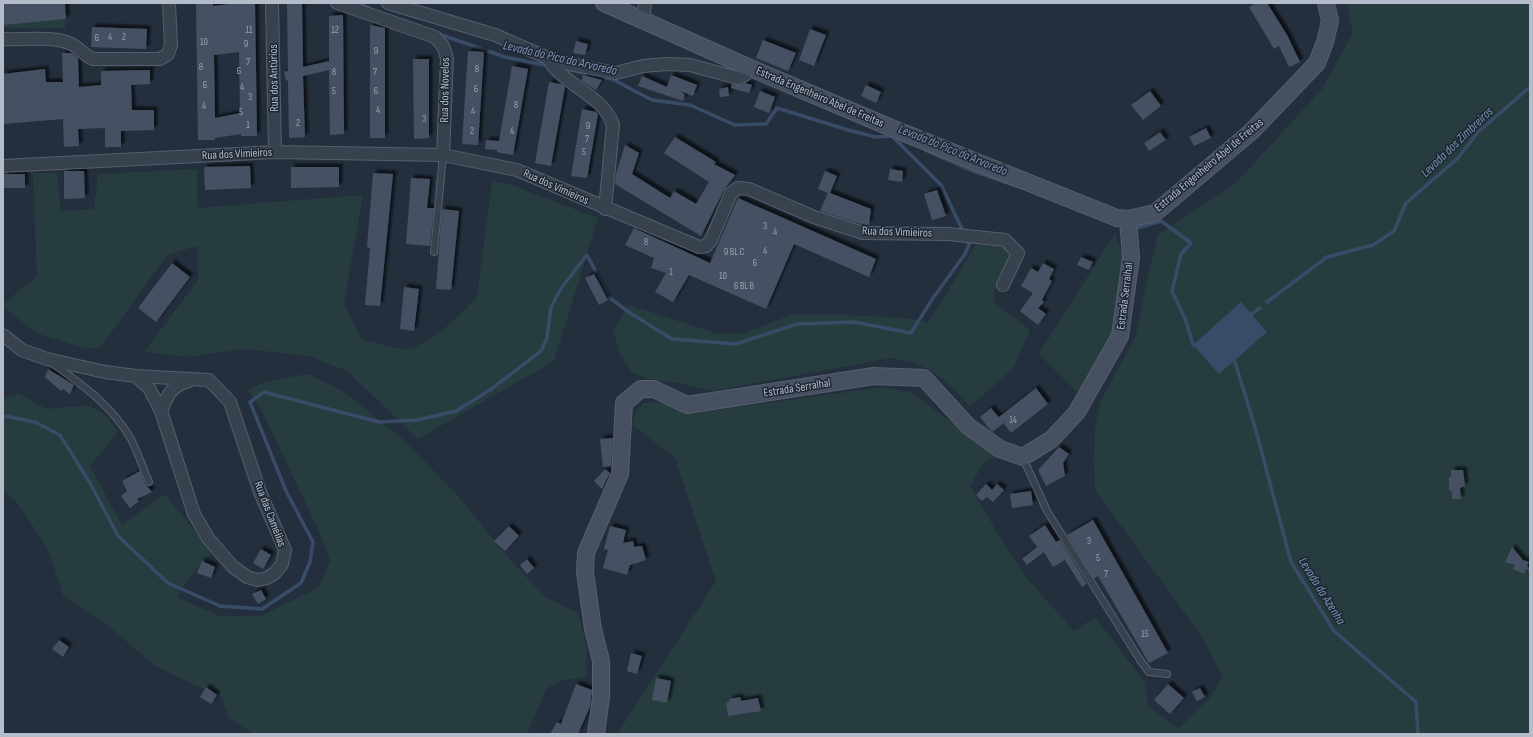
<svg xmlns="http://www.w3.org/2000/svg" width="1533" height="737" font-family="'Sofia Sans Condensed',sans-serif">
	<defs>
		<filter id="shadow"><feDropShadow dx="3.5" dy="-3.5" stdDeviation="1" flood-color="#0009"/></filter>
	</defs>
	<rect width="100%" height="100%" fill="#242f3e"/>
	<!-- green -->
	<path fill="#263c3f" d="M3,3H65V28H3Z
		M1347,3H1530V734H617L716,581L675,458L633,425L635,412L644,403L658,402L695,413L884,387L912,393L999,457L985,461L970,486L998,534L1027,578L1074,631L1095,617L1145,682L1148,706L1179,728L1208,700L1223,677L1200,634L1095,490L1094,459L1095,430L1100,402L1136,336L1148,274L1158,235L1235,184L1322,89L1353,33Z
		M197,169V208L363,195L344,303L361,339C374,342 390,348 403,349C425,350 463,313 477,297L492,181L511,185L598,218L554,361L418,439L347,371L309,356L245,349L187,357L144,352L198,280L197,246L167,255L100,348L86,349L36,333L3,306V304L37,276L33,173H57L61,211L94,209L98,174Z
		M1115,233L1123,258L1115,333L1078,393L1039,354Z
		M976,245L998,246L1008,250L1011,257L994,290L995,303L1030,330L1013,369L970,406C942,377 932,365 891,358L713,391L680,383L647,379L632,372L619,353L613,330L629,305L718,334L743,333L791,315L825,314L906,318L928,323Z
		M308,374L343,391L406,442L457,495L508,557L545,597L578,613L587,648L586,677L560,681L546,689L527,734H254L229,718L221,697L155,666L111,628L63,595L48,549L19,505L3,491V398L19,394L47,409L89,405L107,416L118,432L90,466L122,525L165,494L212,553L191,575L177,597L219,616H261L318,588L330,561L323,540L263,413L248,390L267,381Z"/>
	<!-- water -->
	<path fill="#394c67" d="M1241,302L1267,332L1219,374L1193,345Z"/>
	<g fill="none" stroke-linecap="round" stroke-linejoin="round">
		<!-- stream -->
		<path stroke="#394c67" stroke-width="3.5" d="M356,3L369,8
			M436,33L505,57L549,66
			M561,68L612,79L652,100L690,105L735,125L766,124L777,108L848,130L876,137L893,136
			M892,136L941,185L962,229L966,232
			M925,150L973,171L1014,185
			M1133,227L1137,228L1161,221L1191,243L1181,254L1172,291L1186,321L1193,345L1197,346
			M1267,302L1327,257L1373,245L1394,231L1406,203L1458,158L1478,132L1530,87
			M1250,318L1251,314L1260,308
			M1234,359L1255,427L1291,562L1334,631L1416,702L1418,734
			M3,418L5,416L35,422L60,435L90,483L118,536L168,583L220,606L262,609L301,583L310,562L313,542L286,491L250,402L264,392L379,422L417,420L456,411L490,390L541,351L547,338L551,307L562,287L587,255L610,298L630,313L672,339L736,344L797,324L854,322L911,333L933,298L965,254L971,239"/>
	</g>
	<!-- building -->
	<path fill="#455162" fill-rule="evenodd" filter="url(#shadow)" d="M3,3H65L66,19L3,25Z
		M196,3H213V6L237,3H255L257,136H241V134L215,138V140H198ZM239,52L240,113L215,118L214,55Z
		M287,3H302L303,67L329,61V16L343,15L344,134L330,135L329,70L303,76L305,137L289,138L288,80L286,81L284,72L288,71Z
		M1256,3H1267L1287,35L1300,62L1289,67L1279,46L1274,49L1249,7Z
		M370,25L385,28V138H370Z
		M92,27L147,29L146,49L91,47Z
		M810,29L826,35L814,66L799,60Z
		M763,40L796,53L788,71L756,58Z
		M576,41L588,44L585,55L573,53Z
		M468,51L484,52L478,145L462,144Z
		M62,53H71L78,58L79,87L101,85V71L150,70V84L131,85L132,110H154V130L121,131V147H105V128L78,129L79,146L64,147L63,119L3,124V74L45,69L46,82H63Z
		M413,59H429V138L414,139Z
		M512,66L528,69L513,155L497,152V150L485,149L486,140L499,141Z
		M583,75L602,80L596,90L582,81Z
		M671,75L697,85L693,96L680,91L685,95L683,101L638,86L642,76L667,87Z
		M549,82L561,84L565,87L551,166L535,163Z
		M745,83L752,85L749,93L731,88L732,84L740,85Z
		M866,85L881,92L876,103L861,96Z
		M728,87L729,96L720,97L719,89Z
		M760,91L775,97L769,113L754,107Z
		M1150,91L1161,106L1143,120L1131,105Z
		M582,109L596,112L598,114L587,178L571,176Z
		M1206,128L1211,138L1194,146L1189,137Z
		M1160,132L1166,140L1149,151L1144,143Z
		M675,137L716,162L714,164L735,175L724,190L701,236L615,184L616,174L625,145L639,153L632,174L670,198L674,191L696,204L709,182L664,153Z
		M250,166L251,188L205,190L204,167Z
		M291,167H339V187L291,188Z
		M890,169L903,171L902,182L888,180Z
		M64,171H84L85,198L64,199Z
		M825,171L837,176L830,193L871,209L869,225L857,223L820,211L828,193L818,189Z
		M373,173L393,174L380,306L365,305L370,248L367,247Z
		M3,174H25V188H3Z
		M411,178L430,179L427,208H434L430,246L406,244Z
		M937,190L946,216L932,220L924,194Z
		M738,198L876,259L869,277L794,244L766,309L689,275L673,302L655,292L666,273L651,268L654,258L625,245L634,228L710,263Z
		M442,209L459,211L451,290L436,289Z
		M1081,257L1093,262L1089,270L1077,265Z
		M172,263L190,277L156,322L138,308Z
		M1043,263L1054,269L1049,279L1052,281L1042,300L1044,302L1038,308L1046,314L1038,325L1020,311L1033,293L1021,286L1031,268L1038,272Z
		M594,274L608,300L599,305L585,278Z
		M404,287L419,289L414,331L400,329Z
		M48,369L74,385L70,394L63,389L61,391L45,377Z
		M1036,388L1048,404L1011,433L999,417Z
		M991,408L1004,423L992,432L980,417Z
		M613,438L611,466L603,467L600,439Z
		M1059,447L1069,454L1063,463L1065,476L1046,486L1038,470Z
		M605,469L610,473L602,489L594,481Z
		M1451,470H1463L1465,486L1460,488L1461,499H1452V491H1449V477H1451Z
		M140,471L145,484L152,492L137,499L139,501L130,508L121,496L127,491L122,481Z
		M986,484L992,490L997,484L1004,490L993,502L987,497L982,501L976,495Z
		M1031,491L1033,505L1012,508L1010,494Z
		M1093,520L1168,653L1149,663L1098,576L1094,579L1067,535Z
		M1045,525L1056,542L1060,540L1087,584L1082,587L1065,560L1053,567L1044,552L1027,565L1022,559L1037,547L1029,536Z
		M509,526L519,536L505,551L494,541Z
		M610,526L626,530L623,543L633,541L634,547L642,546L646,560L630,565L627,575L603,568L608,550L604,549Z
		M1512,547L1523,560L1529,562L1527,565L1530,571L1526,569L1524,574L1513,569L1515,565L1505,562Z
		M261,549L271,555L263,569L253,563Z
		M527,559L534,568L527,574L520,565Z
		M202,561L215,567L211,578L197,573Z
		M261,590L266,599L258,604L252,594Z
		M59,640L69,647L63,657L52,649Z
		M631,653L642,656L637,674L627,671Z
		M656,678L671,681L667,703L652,700Z
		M576,684L592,690L590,707L578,734H550L557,722L561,724Z
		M1168,684L1184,698L1170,714L1154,700Z
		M206,687L217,695L211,704L200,697Z
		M1200,688L1205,697L1197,701L1192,692Z
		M740,697L741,701L758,698L761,711L728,716L726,703L729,702V699Z"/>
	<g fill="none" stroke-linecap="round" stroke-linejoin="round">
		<defs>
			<path id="lane" d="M434,252L443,155
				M53,364C83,385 113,407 131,439C138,453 143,468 149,482
				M1023,458L1047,511L1140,660L1149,672L1167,674"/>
			<path id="street" d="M272,3L275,152
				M337,3L435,37L443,46L447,58L443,155
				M388,3L495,35L555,61L616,73L643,66L667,64L690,65L738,78L745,75L748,67
				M643,20L645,3
				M3,39C22,40 52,36 69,43C79,47 83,55 93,59H160L168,54L171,45L169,3
				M549,60C564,86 603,94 613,125L605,209
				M3,166L275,152L443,155L517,170L699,247L706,246L711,240L731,193L738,188L749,189L814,217L863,233L948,234L1005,240L1018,253L1003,285
				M3,335L22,350L47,359L105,372L136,376L209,380L230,402L260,492L285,550L282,564L275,573L267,578L258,580L247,577L232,566L208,538L194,514L161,411L149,388L136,376
				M161,411C168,394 171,386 189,381"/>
			<path id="secondary" d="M604,3L748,67L894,129L1092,208L1117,218L1128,219L1155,213L1252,131L1317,63L1325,42L1330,21L1326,3
				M596,734L601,697V661L593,629L585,572L586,553L620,474L624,403L641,389H654L687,405L874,376L924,378L968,426L1000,449L1023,457L1052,439L1077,412L1120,336L1131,258L1128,219"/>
		</defs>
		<!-- lane casing -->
		<use href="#lane" stroke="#565f6c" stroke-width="8"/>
		<!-- street casing -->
		<use href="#street" stroke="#565f6c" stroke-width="14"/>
		<!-- secondary casing -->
		<use href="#secondary" stroke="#565f6c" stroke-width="18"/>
		<!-- lane -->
		<use href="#lane" stroke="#38414e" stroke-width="6"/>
		<!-- street -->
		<use href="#street" stroke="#38414e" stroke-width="12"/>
		<!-- secondary -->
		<use href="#secondary" stroke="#465061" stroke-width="16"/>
	</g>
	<g text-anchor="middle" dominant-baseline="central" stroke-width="3" stroke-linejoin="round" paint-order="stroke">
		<!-- number labels -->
		<g font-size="10" fill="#98a1af">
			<text x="249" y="30">11</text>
			<text x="335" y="30">12</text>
			<text x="110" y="37">4</text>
			<text x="124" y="37">2</text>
			<text x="97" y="38">6</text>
			<text x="204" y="42">10</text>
			<text x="246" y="44">9</text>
			<text x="376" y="51">9</text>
			<text x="248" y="62">7</text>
			<text x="201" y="67">8</text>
			<text x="477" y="69">8</text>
			<text x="239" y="71">6</text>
			<text x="334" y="72">8</text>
			<text x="375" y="72">7</text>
			<text x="205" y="85">6</text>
			<text x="242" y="87">4</text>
			<text x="476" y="89">6</text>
			<text x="334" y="91">5</text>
			<text x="376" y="91">6</text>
			<text x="250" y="97">3</text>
			<text x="516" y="105">8</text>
			<text x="204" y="106">4</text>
			<text x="378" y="110">4</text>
			<text x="473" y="111">4</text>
			<text x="241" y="112">5</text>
			<text x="424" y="119">3</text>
			<text x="298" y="123">2</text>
			<text x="248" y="125">1</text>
			<text x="588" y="126">9</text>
			<text x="472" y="131">2</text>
			<text x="512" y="131">4</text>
			<text x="587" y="139">7</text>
			<text x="584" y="152">5</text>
			<text x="765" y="226">3</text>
			<text x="775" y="232">4</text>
			<text x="646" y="242">8</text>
			<text x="765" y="251">4</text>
			<text x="734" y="252">9 BL C</text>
			<text x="755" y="263">6</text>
			<text x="671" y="272">1</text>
			<text x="723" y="276">10</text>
			<text x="744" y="286">6 BL B</text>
			<text x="1013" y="420">14</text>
			<text x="1089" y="541">3</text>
			<text x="1098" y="558">5</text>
			<text x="1106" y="574">7</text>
			<text x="1145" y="634">15</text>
		</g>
		<!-- street labels -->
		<g font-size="12" fill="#b4bcc9" stroke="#1d2633">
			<text transform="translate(274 78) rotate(-91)">Rua dos Antúrios</text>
			<text transform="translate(445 90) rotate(-89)">Rua dos Novelos</text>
			<text transform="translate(820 97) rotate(23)">Estrada Engenheiro Abel de Freitas</text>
			<text transform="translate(237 154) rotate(-3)">Rua dos Vimieiros</text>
			<text transform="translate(1209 165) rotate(-40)">Estrada Engenheiro Abel de Freitas</text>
			<text transform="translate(556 187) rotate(24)">Rua dos Vimieiros</text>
			<text transform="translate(897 232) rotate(2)">Rua dos Vimieiros</text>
			<text transform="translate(1125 296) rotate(-83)">Estrada Serralhal</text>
			<text transform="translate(797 388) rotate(-9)">Estrada Serralhal</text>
			<text transform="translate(270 514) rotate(69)">Rua das Camélias</text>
		</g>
		<!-- water labels -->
		<g font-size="13" font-style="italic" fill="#7c92b1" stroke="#1d2633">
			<text transform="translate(560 58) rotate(13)">Levada do Pico do Arvoredo</text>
			<text transform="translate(1457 142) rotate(-44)">Levada dos Zimbreiros</text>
			<text transform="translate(953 150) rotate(22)">Levada do Pico do Arvoredo</text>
			<text transform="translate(1322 591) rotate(58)">Levada da Azenha</text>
		</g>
	</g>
	<!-- border -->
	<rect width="1533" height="737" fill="none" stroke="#b4bcc9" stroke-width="8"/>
</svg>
